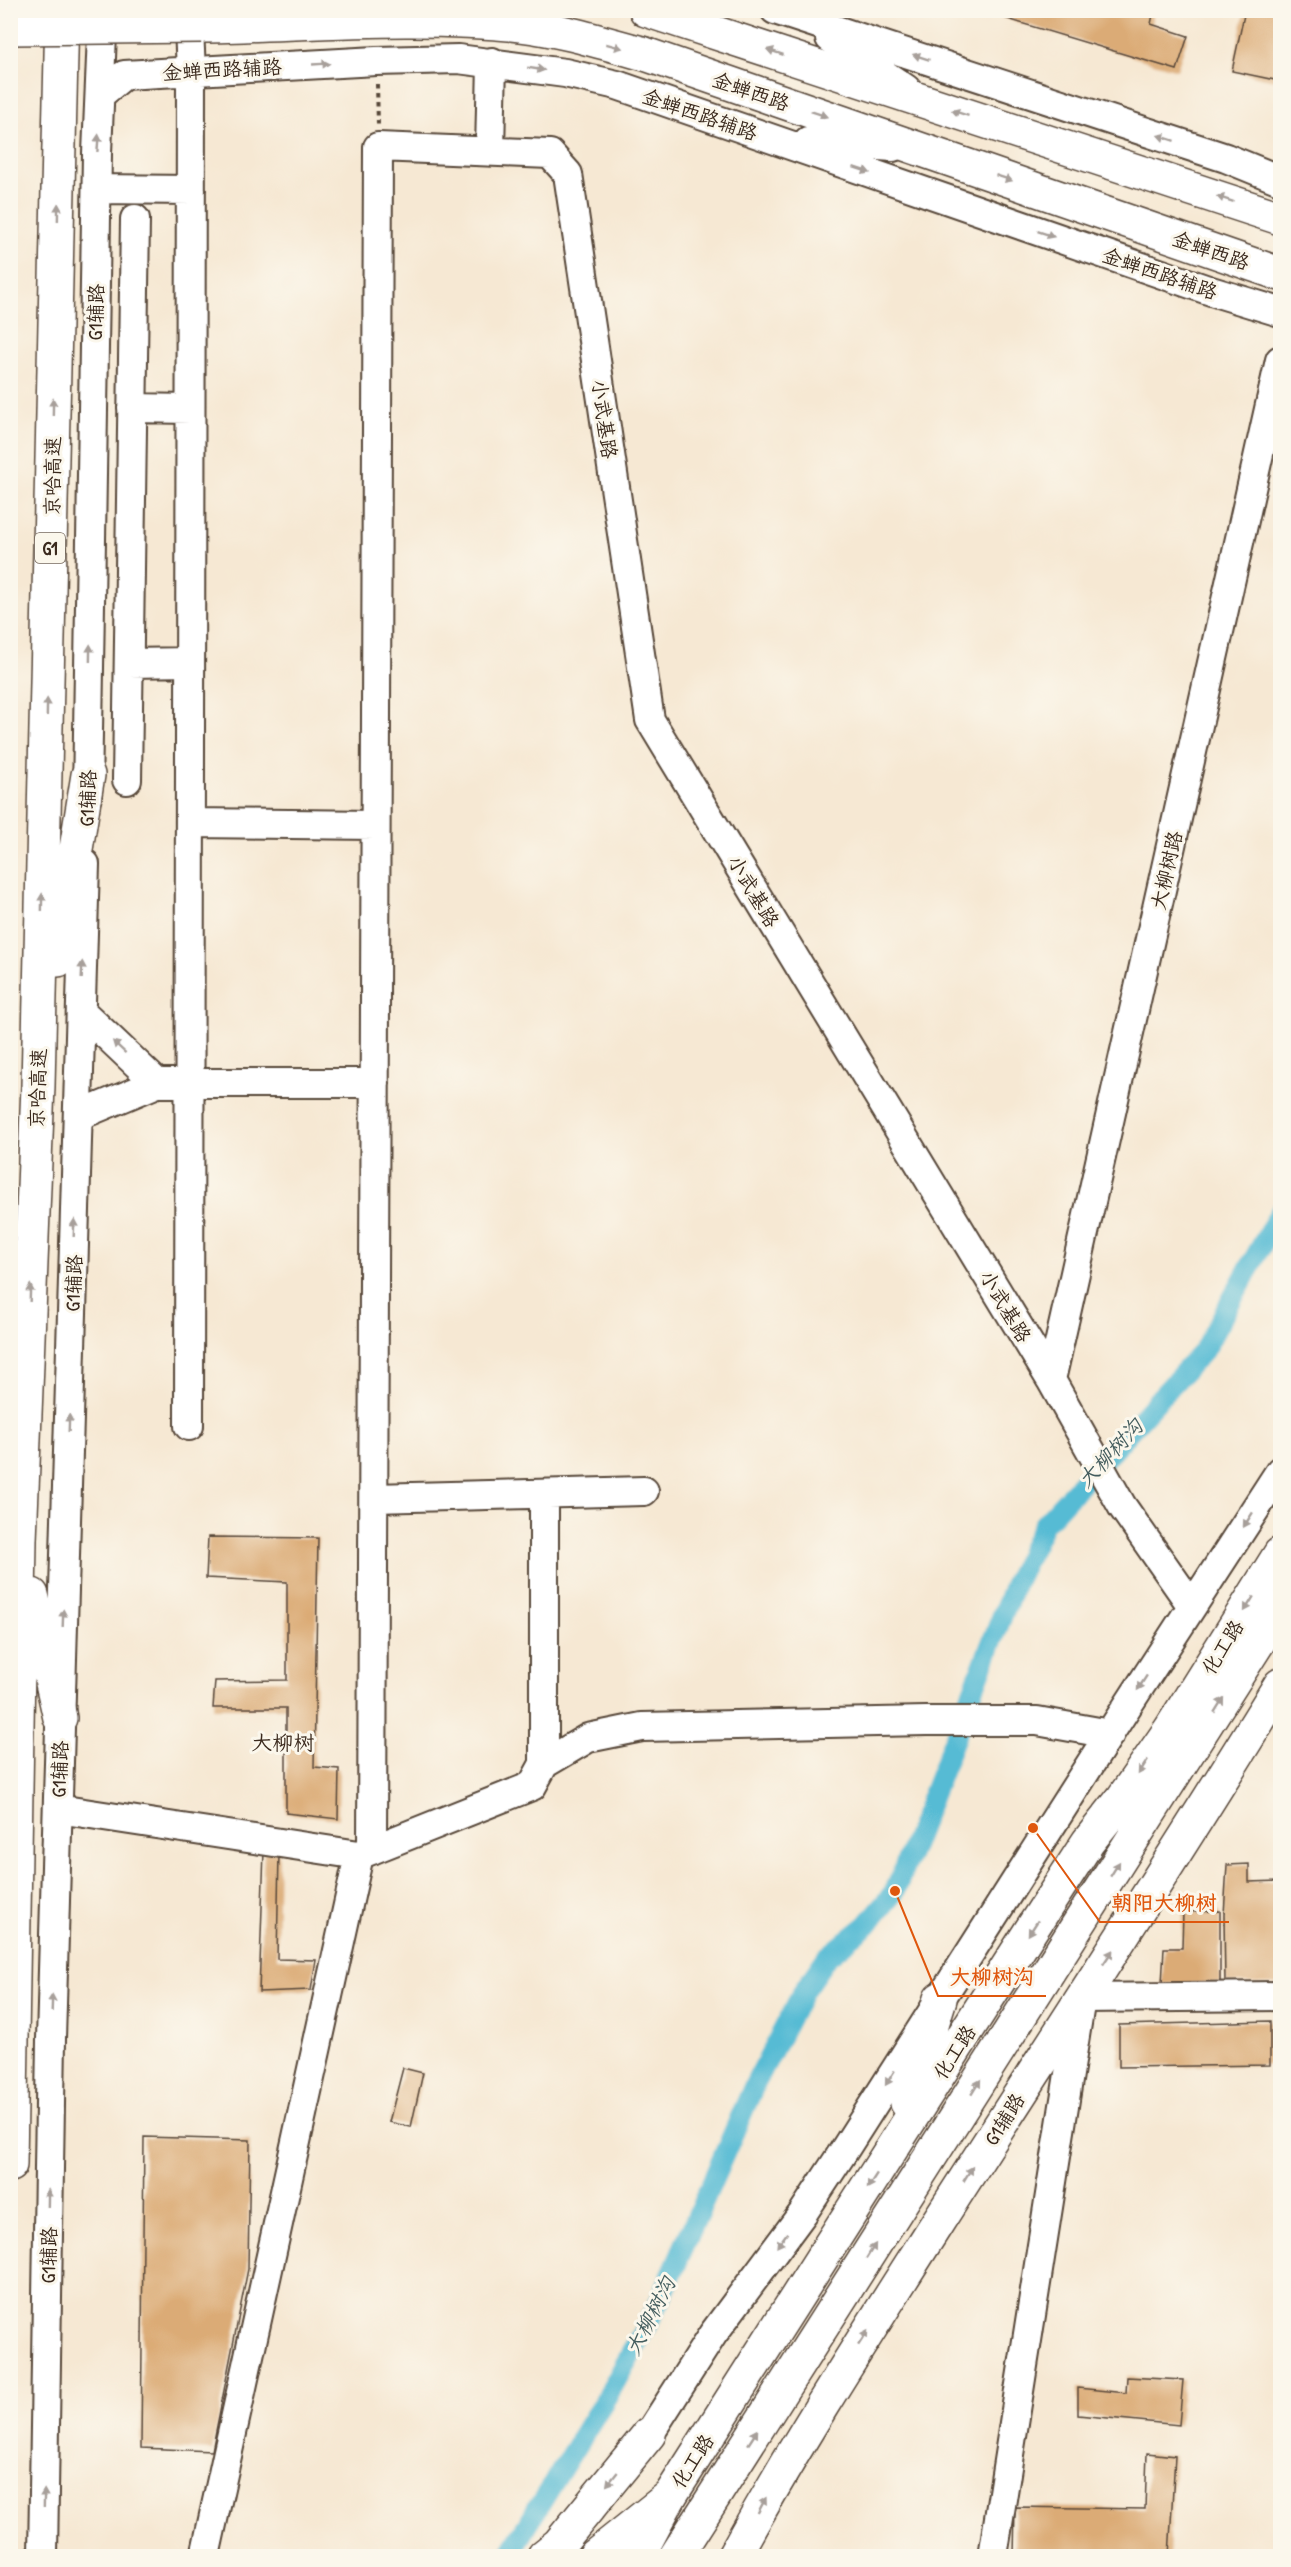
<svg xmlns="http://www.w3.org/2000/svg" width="1291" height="2567" font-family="'Patrick Hand','LXGW WenKai TC',sans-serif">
	<rect width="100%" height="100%" fill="#fbf7ec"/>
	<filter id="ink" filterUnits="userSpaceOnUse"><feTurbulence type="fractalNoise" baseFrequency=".0167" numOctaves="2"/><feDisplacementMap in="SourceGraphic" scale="12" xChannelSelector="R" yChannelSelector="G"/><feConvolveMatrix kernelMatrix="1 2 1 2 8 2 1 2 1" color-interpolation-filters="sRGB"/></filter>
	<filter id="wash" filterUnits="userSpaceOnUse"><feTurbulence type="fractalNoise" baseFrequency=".008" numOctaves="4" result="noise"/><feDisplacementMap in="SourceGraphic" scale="24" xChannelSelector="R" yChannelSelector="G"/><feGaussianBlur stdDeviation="1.35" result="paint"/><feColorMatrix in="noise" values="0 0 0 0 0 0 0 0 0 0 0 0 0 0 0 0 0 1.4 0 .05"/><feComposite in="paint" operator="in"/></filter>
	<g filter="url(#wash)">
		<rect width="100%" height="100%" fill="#f6e8d3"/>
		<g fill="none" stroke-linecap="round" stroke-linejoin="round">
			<!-- canal -->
			<path stroke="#56bbd4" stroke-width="21" d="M508,2556L612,2388L660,2301L754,2086L804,1990L827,1957L867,1925L895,1891L1015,1583L1044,1524L1204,1350L1280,1212"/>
		</g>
		<g id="blocks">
			<!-- building -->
			<path fill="#dbab76" d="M1154,10L1151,24L1188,36L1177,70L981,11Z
				M1245,10H1280V54L1275,80L1232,71Z
				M208,1537L318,1538L314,1767L339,1769L338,1819L286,1813V1708H213L215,1681L287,1680V1582L206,1578Z
				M264,1851L279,1852L277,1959L316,1960L311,1990L259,1992Z
				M1249,1864V1882L1280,1881V1984L1225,1983L1224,1915L1227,1865Z
				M1220,1911V1983L1162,1984L1164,1948H1182L1183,1912Z
				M1270,2021V2065L1119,2067V2025Z
				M403,2068L423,2073L411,2127L389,2122Z
				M144,2137L250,2140L248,2269L212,2451L141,2448Z
				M1127,2377L1183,2380L1179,2425L1078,2415V2388L1126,2393Z
				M1147,2453L1175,2456L1169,2556H1014L1015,2507L1145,2509Z"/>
		</g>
	</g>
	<g filter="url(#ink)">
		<use href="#blocks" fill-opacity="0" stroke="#574639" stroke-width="1.5"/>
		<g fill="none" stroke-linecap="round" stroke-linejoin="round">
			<defs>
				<path id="minor" d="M188,10L191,70L189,1426
					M775,10L1226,158L1280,180
					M830,38L906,89
					M101,94L124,75L376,61L458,59L565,73L617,85L1211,291L1280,312
					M808,141L893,147
					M490,151L492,62
					M97,189L191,190
					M132,408L190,409
					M129,663L190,662
					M127,780L135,219
					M87,797L97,153L103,10
					M190,823L375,825
					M81,1011L157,1083
					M78,1116L157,1083H375
					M1051,1380L1280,360
					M544,1494V1764
					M374,1498L644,1491
					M58,1809L359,1855L532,1786L544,1764L588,1738L642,1727L926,1721H1037L1110,1734
					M372,1850L378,147L550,154L568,174L650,720L1051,1380L1122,1506L1192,1606
					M649,2434L713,2334L803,2213L843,2152L1128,1705L1280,1471
					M43,2556L51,2039L85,864
					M205,2556L359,1855
					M993,2556L1081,1998L1280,1996"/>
				<path id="major" d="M646,10L1280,218
					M201,26C307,24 415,14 521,25C563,30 604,43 645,54L1280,274
					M907,2103L940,1999
					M544,2556L559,2544L649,2434
					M638,2556L670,2496L1031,1930L1088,1842L1123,1798L1170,1730L1280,1554
					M676,2556L1280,1608
					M734,2556C796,2443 866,2335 936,2225C1051,2045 1169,1867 1280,1685"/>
				<path id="highway" d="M58,960L88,775
					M32,1595L60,1718
					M10,2165L20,1540L38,1086L62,10
					M595,2556L670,2496"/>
			</defs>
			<!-- minor casing -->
			<use href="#minor" stroke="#574639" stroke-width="32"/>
			<!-- major casing -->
			<use href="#major" stroke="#574639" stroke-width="36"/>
			<!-- highway casing -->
			<use href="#highway" stroke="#574639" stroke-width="36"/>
			<!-- path -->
			<path stroke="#574639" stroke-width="4" stroke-dasharray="4.5 4.5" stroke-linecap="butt" d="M377,84L378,125"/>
			<!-- minor -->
			<use href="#minor" stroke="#fff" stroke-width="28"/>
			<!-- major -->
			<use href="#major" stroke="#fff" stroke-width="33"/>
			<!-- highway -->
			<use href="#highway" stroke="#fff" stroke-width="33"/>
			<defs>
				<path id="major-bridge" d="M10,28L201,26"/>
			</defs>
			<!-- major-bridge casing -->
			<use href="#major-bridge" stroke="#574639" stroke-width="36" stroke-linecap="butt"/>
			<!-- major-bridge -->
			<use href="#major-bridge" stroke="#fff" stroke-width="33"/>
		</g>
		<!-- one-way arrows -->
		<defs><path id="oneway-solid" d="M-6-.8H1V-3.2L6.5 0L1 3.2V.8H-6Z" transform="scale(1.5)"/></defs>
		<g fill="#a79f9a">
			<use href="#oneway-solid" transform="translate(614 46) rotate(15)"/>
			<use href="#oneway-solid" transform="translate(775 52) rotate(-162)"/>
			<use href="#oneway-solid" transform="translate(921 57) rotate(-162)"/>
			<use href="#oneway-solid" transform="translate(321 64) rotate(-3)"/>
			<use href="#oneway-solid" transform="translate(536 69) rotate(9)"/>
			<use href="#oneway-solid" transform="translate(960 113) rotate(-162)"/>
			<use href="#oneway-solid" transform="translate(819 114) rotate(19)"/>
			<use href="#oneway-solid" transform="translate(1166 138) rotate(-162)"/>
			<use href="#oneway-solid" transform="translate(98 143) rotate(-86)"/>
			<use href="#oneway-solid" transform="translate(862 170) rotate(19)"/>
			<use href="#oneway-solid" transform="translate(1004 178) rotate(19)"/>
			<use href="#oneway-solid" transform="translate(1225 199) rotate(-162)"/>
			<use href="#oneway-solid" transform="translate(58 212) rotate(-89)"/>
			<use href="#oneway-solid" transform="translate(1046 234) rotate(19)"/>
			<use href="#oneway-solid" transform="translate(53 407) rotate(-89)"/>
			<use href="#oneway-solid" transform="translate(90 653) rotate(-89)"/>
			<use href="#oneway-solid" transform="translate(47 707) rotate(-89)"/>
			<use href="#oneway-solid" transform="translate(42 902) rotate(-89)"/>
			<use href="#oneway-solid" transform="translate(82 970) rotate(-88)"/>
			<use href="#oneway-solid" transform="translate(119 1047) rotate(-137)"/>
			<use href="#oneway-solid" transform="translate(74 1228) rotate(-88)"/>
			<use href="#oneway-solid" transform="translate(30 1293) rotate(-88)"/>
			<use href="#oneway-solid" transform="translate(69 1423) rotate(-88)"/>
			<use href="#oneway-solid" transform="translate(1248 1520) rotate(123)"/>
			<use href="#oneway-solid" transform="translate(1249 1604) rotate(122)"/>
			<use href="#oneway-solid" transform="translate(63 1618) rotate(-88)"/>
			<use href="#oneway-solid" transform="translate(1142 1683) rotate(123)"/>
			<use href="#oneway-solid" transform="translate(1219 1705) rotate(-58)"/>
			<use href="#oneway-solid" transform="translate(1143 1767) rotate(123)"/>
			<use href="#oneway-solid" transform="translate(1115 1869) rotate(-58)"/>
			<use href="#oneway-solid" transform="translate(1033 1928) rotate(123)"/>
			<use href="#oneway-solid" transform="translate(1108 1957) rotate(-56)"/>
			<use href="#oneway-solid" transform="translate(52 2003) rotate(-88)"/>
			<use href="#oneway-solid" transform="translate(890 2078) rotate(122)"/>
			<use href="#oneway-solid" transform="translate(976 2087) rotate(-58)"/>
			<use href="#oneway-solid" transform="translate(968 2174) rotate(-58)"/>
			<use href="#oneway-solid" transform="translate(872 2181) rotate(123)"/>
			<use href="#oneway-solid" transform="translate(48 2198) rotate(-89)"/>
			<use href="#oneway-solid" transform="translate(782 2240) rotate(126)"/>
			<use href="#oneway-solid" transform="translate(871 2251) rotate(-58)"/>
			<use href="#oneway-solid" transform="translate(863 2338) rotate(-57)"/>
			<use href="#oneway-solid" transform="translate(753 2437) rotate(-57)"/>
			<use href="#oneway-solid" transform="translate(612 2479) rotate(129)"/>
			<use href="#oneway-solid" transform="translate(44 2498) rotate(-89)"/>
			<use href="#oneway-solid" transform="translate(762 2505) rotate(-62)"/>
		</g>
	</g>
	<g text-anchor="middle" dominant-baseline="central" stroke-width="6" stroke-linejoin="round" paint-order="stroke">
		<!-- shield labels -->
		<rect fill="#fbf7ec" stroke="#75685c" stroke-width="1.5" x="35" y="533" width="30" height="30" rx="4.5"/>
		<g font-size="18" font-weight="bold" fill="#3b2a1e">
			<text x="50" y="548">G1</text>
		</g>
		<!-- street labels -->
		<g font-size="20" fill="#3b2a1e" stroke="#fbf7ec">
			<text transform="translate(222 69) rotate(-3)">金蝉西路辅路</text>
			<text transform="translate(751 91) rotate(19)">金蝉西路</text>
			<text transform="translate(700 114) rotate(19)">金蝉西路辅路</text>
			<text transform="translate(1211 250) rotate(19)">金蝉西路</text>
			<text transform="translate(1160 273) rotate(19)">金蝉西路辅路</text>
			<text transform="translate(95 312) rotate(-89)">G1辅路</text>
			<text transform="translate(605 419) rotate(82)">小武基路</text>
			<text transform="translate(52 476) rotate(-89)">京哈高速</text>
			<text transform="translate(87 798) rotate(-88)">G1辅路</text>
			<text transform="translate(1166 870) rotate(-77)">大柳树路</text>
			<text transform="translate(754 891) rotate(59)">小武基路</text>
			<text transform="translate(37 1088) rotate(-88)">京哈高速</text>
			<text transform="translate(73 1283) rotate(-88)">G1辅路</text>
			<text transform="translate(1006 1306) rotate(59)">小武基路</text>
			<text transform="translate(1222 1647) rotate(-58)">化工路</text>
			<text transform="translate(59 1769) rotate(-88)">G1辅路</text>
			<text transform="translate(954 2052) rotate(-57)">化工路</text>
			<text transform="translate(1004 2119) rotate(-58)">G1辅路</text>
			<text transform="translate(48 2255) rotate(-89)">G1辅路</text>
			<text transform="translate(692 2461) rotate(-57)">化工路</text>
		</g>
		<!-- water labels -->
		<g font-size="21" font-style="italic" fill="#445d5e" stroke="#fbf7ec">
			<text transform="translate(1110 1453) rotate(-47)">大柳树沟</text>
			<text transform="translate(650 2316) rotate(-63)">大柳树沟</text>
		</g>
		<!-- neighbourhood labels -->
		<g font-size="21" fill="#3b2a1e" stroke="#fbf7ec">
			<text x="283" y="1742">大柳树</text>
		</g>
	</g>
	<!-- callouts -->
	<path fill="none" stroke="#df570d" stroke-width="2" d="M1033 1828L1100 1922H1229M895 1891L938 1996H1046"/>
	<g fill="#df570d" stroke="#fbf7ec" stroke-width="2">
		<circle cx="1033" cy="1828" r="6"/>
		<circle cx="895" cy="1891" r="6"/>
	</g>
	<g font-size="21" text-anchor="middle" font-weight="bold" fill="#df570d" stroke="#fbf7ec" stroke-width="6" stroke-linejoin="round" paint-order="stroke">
		<text x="1164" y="1910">朝阳大柳树</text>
		<text x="992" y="1984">大柳树沟</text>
	</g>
	<!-- margin -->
	<rect width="1291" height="2567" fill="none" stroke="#fbf7ec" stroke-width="36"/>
</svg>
